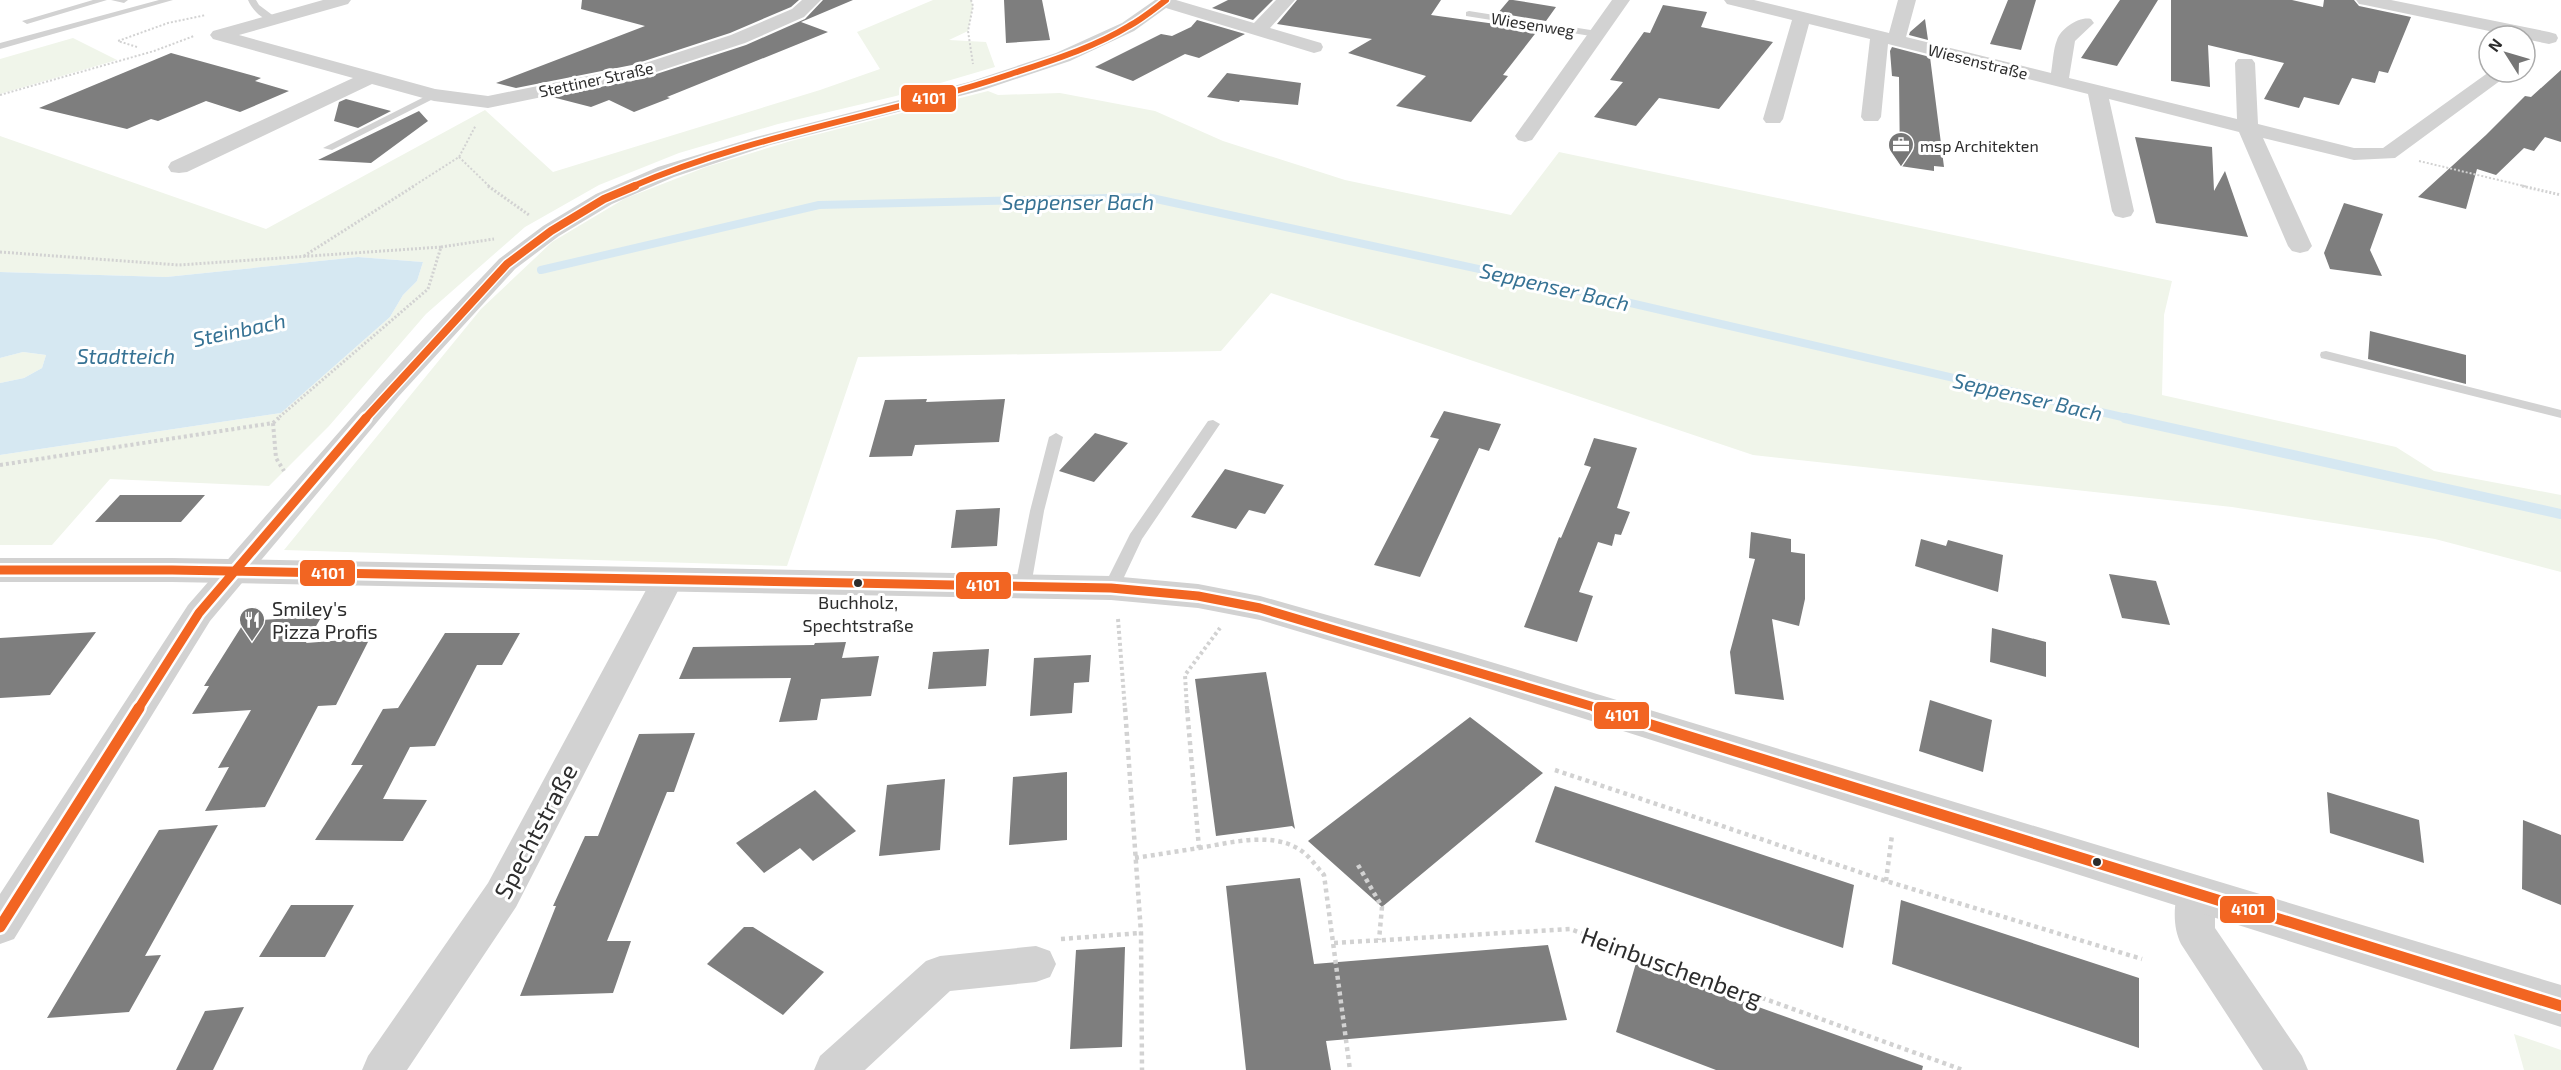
<svg xmlns="http://www.w3.org/2000/svg" width="2561" height="1070" font-family="'Exo 2',sans-serif">
	<rect width="100%" height="100%" fill="#fff"/>
	<!-- green -->
	<path fill="#f0f5ea" d="M933,0H971L973,6L968,31L949,40L986,42L995,67L896,96L778,124L679,153L599,185L525,227L426,314L329,426L269,486L110,479L52,545H0V455L281,413L390,317L403,295L417,281L423,262L358,257L166,277L0,272V136L266,229L485,110L553,172L820,90L880,69L857,32Z
		M73,38L117,60L0,94V59Z
		M988,91L998,95L1060,93L1155,111L1223,141L1345,180L1511,215L1559,152L2172,281L2164,315L2162,395L2396,447L2434,471L2561,495V572L2435,539L2232,507L1753,455L1271,293L1221,351L858,357L787,566L284,550L481,309L552,242L624,199L706,167L791,141Z
		M23,352L46,355L42,368L24,378L0,383V358Z
		M2514,1034L2561,1050V1070H2524Z"/>
	<!-- water -->
	<path fill="#d6e8f2" d="M358,257L423,262L417,281L403,295L390,317L281,413L0,455V383L24,378L42,368L46,355L23,352L0,358V272L166,277Z"/>
	<g fill="none" stroke-linecap="round" stroke-linejoin="round">
		<!-- stream-far1 -->
		<path stroke="#d6e8f2" stroke-width="8" d="M541,270L819,205L1147,197L1557,286L2131,419"/>
		<!-- stream -->
		<path stroke="#d6e8f2" stroke-width="10" d="M2125,418L2561,514"/>
	</g>
	<!-- building -->
	<path fill="#7e7e7e" d="M582,0H799L791,7L730,33L632,65L516,88L496,83L645,26L581,9Z
		M823,0H853L801,22L828,32L667,97L670,98L634,112L609,100L591,107L552,97L644,78L746,45L805,19Z
		M1004,0H1042L1050,40L1006,43Z
		M1228,0H1273L1253,20L1212,8Z
		M1297,0H1441L1431,15L1538,30L1503,75L1508,76L1471,122L1396,106L1426,76L1348,53L1372,39L1277,24Z
		M1509,0H1513L1556,7L1546,21L1498,13Z
		M2008,0H2036L2021,50L1990,44Z
		M2120,0H2158L2117,66L2081,58Z
		M2171,0H2292L2323,7L2324,0H2354L2359,6L2411,17L2388,73L2379,71L2375,83L2352,78L2339,105L2304,97L2299,108L2264,99L2284,63L2208,45L2210,87L2171,81Z
		M1663,5L1707,12L1701,27L1773,42L1719,109L1659,98L1636,126L1594,117L1623,82L1610,80L1644,32L1650,33Z
		M1925,19L1928,40L1909,35L1910,32Z
		M1197,20L1245,34L1199,58L1185,54L1133,81L1095,67L1161,34L1172,36L1191,27Z
		M1892,47L1930,57L1944,167L1934,166V171L1900,166L1899,77L1892,76L1890,51Z
		M171,53L261,78L255,81L289,91L240,112L206,101L158,121L151,119L127,129L39,108Z
		M2561,70V142L2545,137L2534,151L2524,148L2496,175L2477,169L2466,209L2418,197L2486,135L2525,96L2531,97Z
		M1227,73L1301,83L1298,105L1240,100L1239,102L1207,97Z
		M346,99L391,111L358,128L334,121L339,102Z
		M419,111L428,121L371,163L318,160Z
		M2135,137L2212,147L2214,191L2225,171L2248,237L2156,223Z
		M2344,203L2383,214L2370,250L2382,276L2330,269L2324,253Z
		M2370,331L2466,355V384L2368,359Z
		M927,399L926,402L1005,399L999,442L915,445L912,456L869,457L885,400Z
		M1444,411L1501,424L1489,451L1479,448L1420,577L1374,565L1439,439L1430,437Z
		M1095,433L1128,443L1094,482L1059,471Z
		M1594,438L1637,448L1617,508L1630,512L1621,535L1615,534L1612,546L1598,542L1579,592L1593,596L1577,642L1524,627L1559,537L1561,538L1591,467L1584,465Z
		M1225,469L1284,485L1265,514L1249,510L1236,529L1191,517Z
		M120,495H205L181,522H95Z
		M1000,508L997,546L951,548L956,510Z
		M1751,532L1791,539V552L1805,554V599L1799,626L1772,619L1784,700L1735,694L1730,652L1755,559L1749,558Z
		M1921,539L1946,546L1948,540L2003,555L1998,592L1915,566Z
		M2109,574L2156,581L2170,625L2122,618Z
		M322,616L306,643L370,638L336,705L318,706L265,807L205,811L229,767L218,768L251,710L192,714L209,686H204L245,621Z
		M1992,628L2046,642V677L1990,662Z
		M96,632L50,695L0,698V638Z
		M445,633H520L502,665H477L435,746L410,747L383,799L427,800L403,841L315,840L363,765H351L383,709L398,708Z
		M846,642L842,658L879,656L871,696L821,699L817,720L779,722L791,678L679,679L693,647L814,645L815,643Z
		M989,649L986,686L928,689L933,652Z
		M1091,655L1089,682L1074,683L1072,713L1030,716L1034,658Z
		M1266,672L1295,829L1292,826L1216,836L1195,679Z
		M1930,700L1992,720L1983,772L1919,751Z
		M1470,717L1543,773L1382,907L1308,841Z
		M695,733L674,792H667L607,941H631L613,993L520,996L556,906H553L585,836H598L639,734Z
		M1067,772V840L1009,845L1013,777Z
		M945,779L940,850L879,856L887,785Z
		M1555,786L1854,885L1843,948L1535,842Z
		M815,790L856,831L813,861L800,848L764,873L736,843Z
		M2327,792L2419,820L2424,863L2330,833Z
		M2523,820L2561,835V905L2522,889Z
		M218,825L145,956L161,955L129,1012L47,1018L159,830Z
		M1300,878L1314,964L1548,945L1567,1020L1326,1041L1331,1070H1246L1226,886Z
		M1901,900L2139,978V1048L1892,964Z
		M291,905H354L325,957H259Z
		M744,927H753L824,972L783,1015L707,964Z
		M1125,947L1122,1047L1070,1049L1076,950Z
		M1636,963L1923,1066L1922,1070H1716L1616,1032Z
		M244,1007L213,1070H176L205,1011Z"/>
	<g fill="none" stroke-linecap="round" stroke-linejoin="round">
		<!-- path-far3 -->
		<path stroke="#d2d2d2" stroke-width="2" stroke-dasharray="2 2" stroke-linecap="butt" d="M971,0L973,6L968,31L973,64
			M137,47L118,41L168,23L206,15
			M0,95L154,51L194,36
			M459,157L490,187
			M2419,161L2528,187
			M412,187L459,157L476,125"/>
		<!-- path-far2 -->
		<path stroke="#d2d2d2" stroke-width="3" stroke-dasharray="2 2" stroke-linecap="butt" d="M488,186L529,215
			M2522,186L2561,195
			M441,247L494,239
			M0,252L179,265L441,247L428,289L277,419
			M304,256L414,186"/>
		<!-- path-far1 -->
		<path stroke="#d2d2d2" stroke-width="4" stroke-dasharray="3 3" stroke-linecap="butt" d="M273,423L276,458L284,471
			M0,465L273,423L279,418
			M1118,619L1125,709
			M1187,709L1185,675L1220,628"/>
		<!-- path -->
		<path stroke="#d2d2d2" stroke-width="4.5" stroke-dasharray="4 4" stroke-linecap="butt" d="M1125,708L1141,933L1142,1070
			M1555,770L1886,881L2142,959
			M1199,848C1229,843 1269,832 1297,848C1308,854 1316,866 1324,875L1350,1070
			M1135,858L1199,848L1187,708
			M1358,865L1382,907L1379,940
			M1886,881L1892,835
			M1061,939L1141,933
			M1334,943L1570,929L1963,1070"/>
		<!-- service -->
		<path fill="#d2d2d2" fill-rule="evenodd" d="M93,0H107L27,24L22,21Z
			M111,0H128L124,3Z
			M159,0H173L0,49V43Z
			M248,0H256L259,5L275,17V21C264,22 252,10 248,0Z
			M1469,11L1597,31L1602,34L1597,37L1466,16V12Z
			M434,92L439,95L437,97L332,150L323,148Z
			M2326,351L2561,410V418L2321,358L2320,355L2321,352Z
			M1213,420L1220,424L1142,539L1117,592H1105L1103,588L1130,534L1208,421Z
			M1056,433L1063,437L1044,511L1031,586L1029,590H1017L1015,586L1030,511L1049,437Z"/>
		<!-- minor -->
		<path fill="#d2d2d2" fill-rule="evenodd" d="M323,0H351L348,4L239,35L435,89L488,96L633,67L731,35L792,9L802,0H821L804,17L745,43L644,76L488,108L434,101L372,84L187,172L179,173L171,172L168,167L171,162L353,78L213,39L210,35L213,31Z
			M1155,0H1176L1254,23L1276,0H1295L1270,28L1321,43L1323,47L1321,51L1314,53L1166,8L1134,31L1070,61L983,90L770,145L674,177L612,204L559,236L515,269L399,396L210,621L14,939L0,944V894L188,605L381,384L499,259L543,226L596,194L658,167L756,137L969,82L1056,53L1122,23Z
			M1612,0H1630L1532,140L1525,142L1518,140L1515,136Z
			M1724,0H1754L1889,33L1898,0H1916L1906,37L2051,73C2053,62 2053,50 2057,40C2061,28 2080,16 2091,19L2094,23L2075,41L2069,78L2237,119L2235,63L2238,59H2252L2255,63L2258,124L2354,148H2383L2489,72H2512L2395,158L2354,160L2263,138L2312,246L2308,251L2300,253L2292,251L2288,246L2239,132L2109,99L2134,211L2131,216L2123,218L2115,216L2112,211L2088,94L1888,44L1881,117L1878,121H1864L1861,117L1870,39L1809,24L1783,119L1780,123H1766L1763,119L1792,20L1727,4Z
			M2356,0H2391L2549,32L2556,34L2558,38L2556,42L2549,44L2525,39V36H2513L2365,5L2359,4Z
			M668,568L679,571L684,579L516,907L407,1070H362L368,1056L488,883L652,579L657,571Z
			M2196,877L2210,881L2215,893V928L2302,1056L2308,1070H2263L2181,944C2172,926 2173,900 2182,881Z
			M1036,946L1050,951L1056,964L1050,977L1036,982L950,991L865,1070H814L820,1056L926,961L940,956Z"/>
		<!-- tertiary -->
		<path fill="#d2d2d2" fill-rule="evenodd" d="M0,558H172L1111,576L1198,584L1260,596L1461,653L2561,985V1027L1455,678L1260,620L1198,608L1111,600L172,582H0Z"/>
		<defs>
			<path id="bus-1-far3" d="M631,187C753,134 886,116 1011,74C1050,61 1093,48 1129,26C1142,19 1154,9 1166,0"/>
			<path id="bus-1-far2" d="M365,419L507,264L551,231L604,199L635,186"/>
			<path id="bus-1-far1" d="M0,570H172L1111,588L1198,596L1260,608L1601,709
				M138,709L199,613L366,418"/>
			<path id="bus-1" d="M1596,708L2561,1006
				M0,927L139,708"/>
		</defs>
		<!-- bus-1-far3 casing -->
		<use href="#bus-1-far3" stroke="#fff" stroke-width="9"/>
		<!-- bus-1-far2 casing -->
		<use href="#bus-1-far2" stroke="#fff" stroke-width="11"/>
		<!-- bus-1-far1 casing -->
		<use href="#bus-1-far1" stroke="#fff" stroke-width="14"/>
		<!-- bus-1 casing -->
		<use href="#bus-1" stroke="#fff" stroke-width="16"/>
		<!-- bus-1-far3 -->
		<use href="#bus-1-far3" stroke="#f26522" stroke-width="6"/>
		<!-- bus-1-far2 -->
		<use href="#bus-1-far2" stroke="#f26522" stroke-width="8"/>
		<!-- bus-1-far1 -->
		<use href="#bus-1-far1" stroke="#f26522" stroke-width="9"/>
		<!-- bus-1 -->
		<use href="#bus-1" stroke="#f26522" stroke-width="11"/>
	</g>
	<!-- icons -->
	<defs>
		<symbol id="office-pin" viewBox="-11 -11 22 30"><path d="M0 17L-7.5 6A9.5 9.5 0 1 1 7.5 6Z" fill="#767676" stroke="#fff"/><path d="M-6-3h4V-5.5h4V-3h4V5H-6ZM-1-4.5V-3h2v-1.5ZM-6 0V1H6V0Z" fill="#fff"/></symbol>
		<symbol id="restaurant-pin" viewBox="-11 -11 22 30"><path d="M0 17L-7.5 6A9.5 9.5 0 1 1 7.5 6Z" fill="#767676" stroke="#fff"/><path d="M-5-6h1v4h1v-4h1v4h1v-4h1v5L-1.5 .5V6h-2V.5L-5-1ZM5-6V6H3V1.5H1.5Q1.5-4 5-6Z" fill="#fff"/></symbol>
	</defs>
	<g fill-rule="evenodd">
		<use href="#office-pin" x="1886" y="130" width="30" height="40"/>
		<use href="#restaurant-pin" x="237" y="605" width="30" height="40"/>
	</g>
	<!-- markers -->
	<g fill="#2d2d2d" stroke="#fff" stroke-width="2">
		<circle cx="858" cy="583" r="5"/>
		<circle cx="2097" cy="862" r="5"/>
	</g>
	<g text-anchor="middle" dominant-baseline="central" stroke-width="6" stroke-linejoin="round" paint-order="stroke">
		<!-- far-street labels -->
		<g font-size="16" fill="#2d2d2d" stroke="#fff">
			<text transform="translate(1533 24) rotate(9)">Wiesenweg</text>
			<text transform="translate(1978 61) rotate(14)">Wiesenstraße</text>
			<text transform="translate(596 79) rotate(-12)">Stettiner Straße</text>
		</g>
		<!-- far-poi labels -->
		<g font-size="16" fill="#2d2d2d" stroke="#fff" text-anchor="start">
			<text x="1920" y="145">msp Architekten</text>
		</g>
		<!-- bus labels -->
		<g font-size="18" fill="#2d2d2d" stroke="#fff">
			<text x="858" y="602">Buchholz,<tspan x="858" dy="23">Spechtstraße</tspan></text>
		</g>
		<!-- poi labels -->
		<g font-size="20" fill="#2d2d2d" stroke="#fff" text-anchor="start">
			<text x="272" y="608">Smiley's<tspan x="272" dy="23">Pizza Profis</tspan></text>
		</g>
		<!-- water labels -->
		<g font-size="21" font-style="italic" fill="#367294" stroke="#fff">
			<text x="1078" y="201">Seppenser Bach</text>
			<text transform="translate(1555 286) rotate(13)">Seppenser Bach</text>
			<text transform="translate(239 329) rotate(-12)">Steinbach</text>
			<text x="126" y="355">Stadtteich</text>
			<text transform="translate(2028 396) rotate(13)">Seppenser Bach</text>
		</g>
		<!-- near-street labels -->
		<g font-size="24" fill="#2d2d2d" stroke="#fff">
			<text transform="translate(535 831) rotate(-62)">Spechtstraße</text>
			<text transform="translate(1672 966) rotate(20)">Heinbuschenberg</text>
		</g>
	</g>
	<g stroke="#fff" stroke-width="2">
		<rect x="900" y="84" width="57" height="29" rx="6" fill="#f26522"/>
		<rect x="299" y="559" width="57" height="28" rx="6" fill="#f26522"/>
		<rect x="955" y="571" width="57" height="29" rx="6" fill="#f26522"/>
		<rect x="1593" y="701" width="57" height="29" rx="6" fill="#f26522"/>
		<rect x="2219" y="895" width="57" height="29" rx="6" fill="#f26522"/>
	</g>
	<g font-size="16" text-anchor="middle" font-weight="bold" fill="#fff">
		<text x="929" y="104">4101</text>
		<text x="328" y="579">4101</text>
		<text x="983" y="591">4101</text>
		<text x="1622" y="721">4101</text>
		<text x="2248" y="915">4101</text>
	</g>
	<!-- north arrow -->
	<g transform="translate(2507 54) rotate(307)"><circle r="28" fill="#ffffff" stroke="#ababab" stroke-width="1.5"/>
	<path d="M0-4.5L10 22L0 15L-10 22Z" fill="#767676"/>
	<text y="-9" font-size="16" font-weight="bold" text-anchor="middle" fill="#2d2d2d">N</text>
	</g>
</svg>
